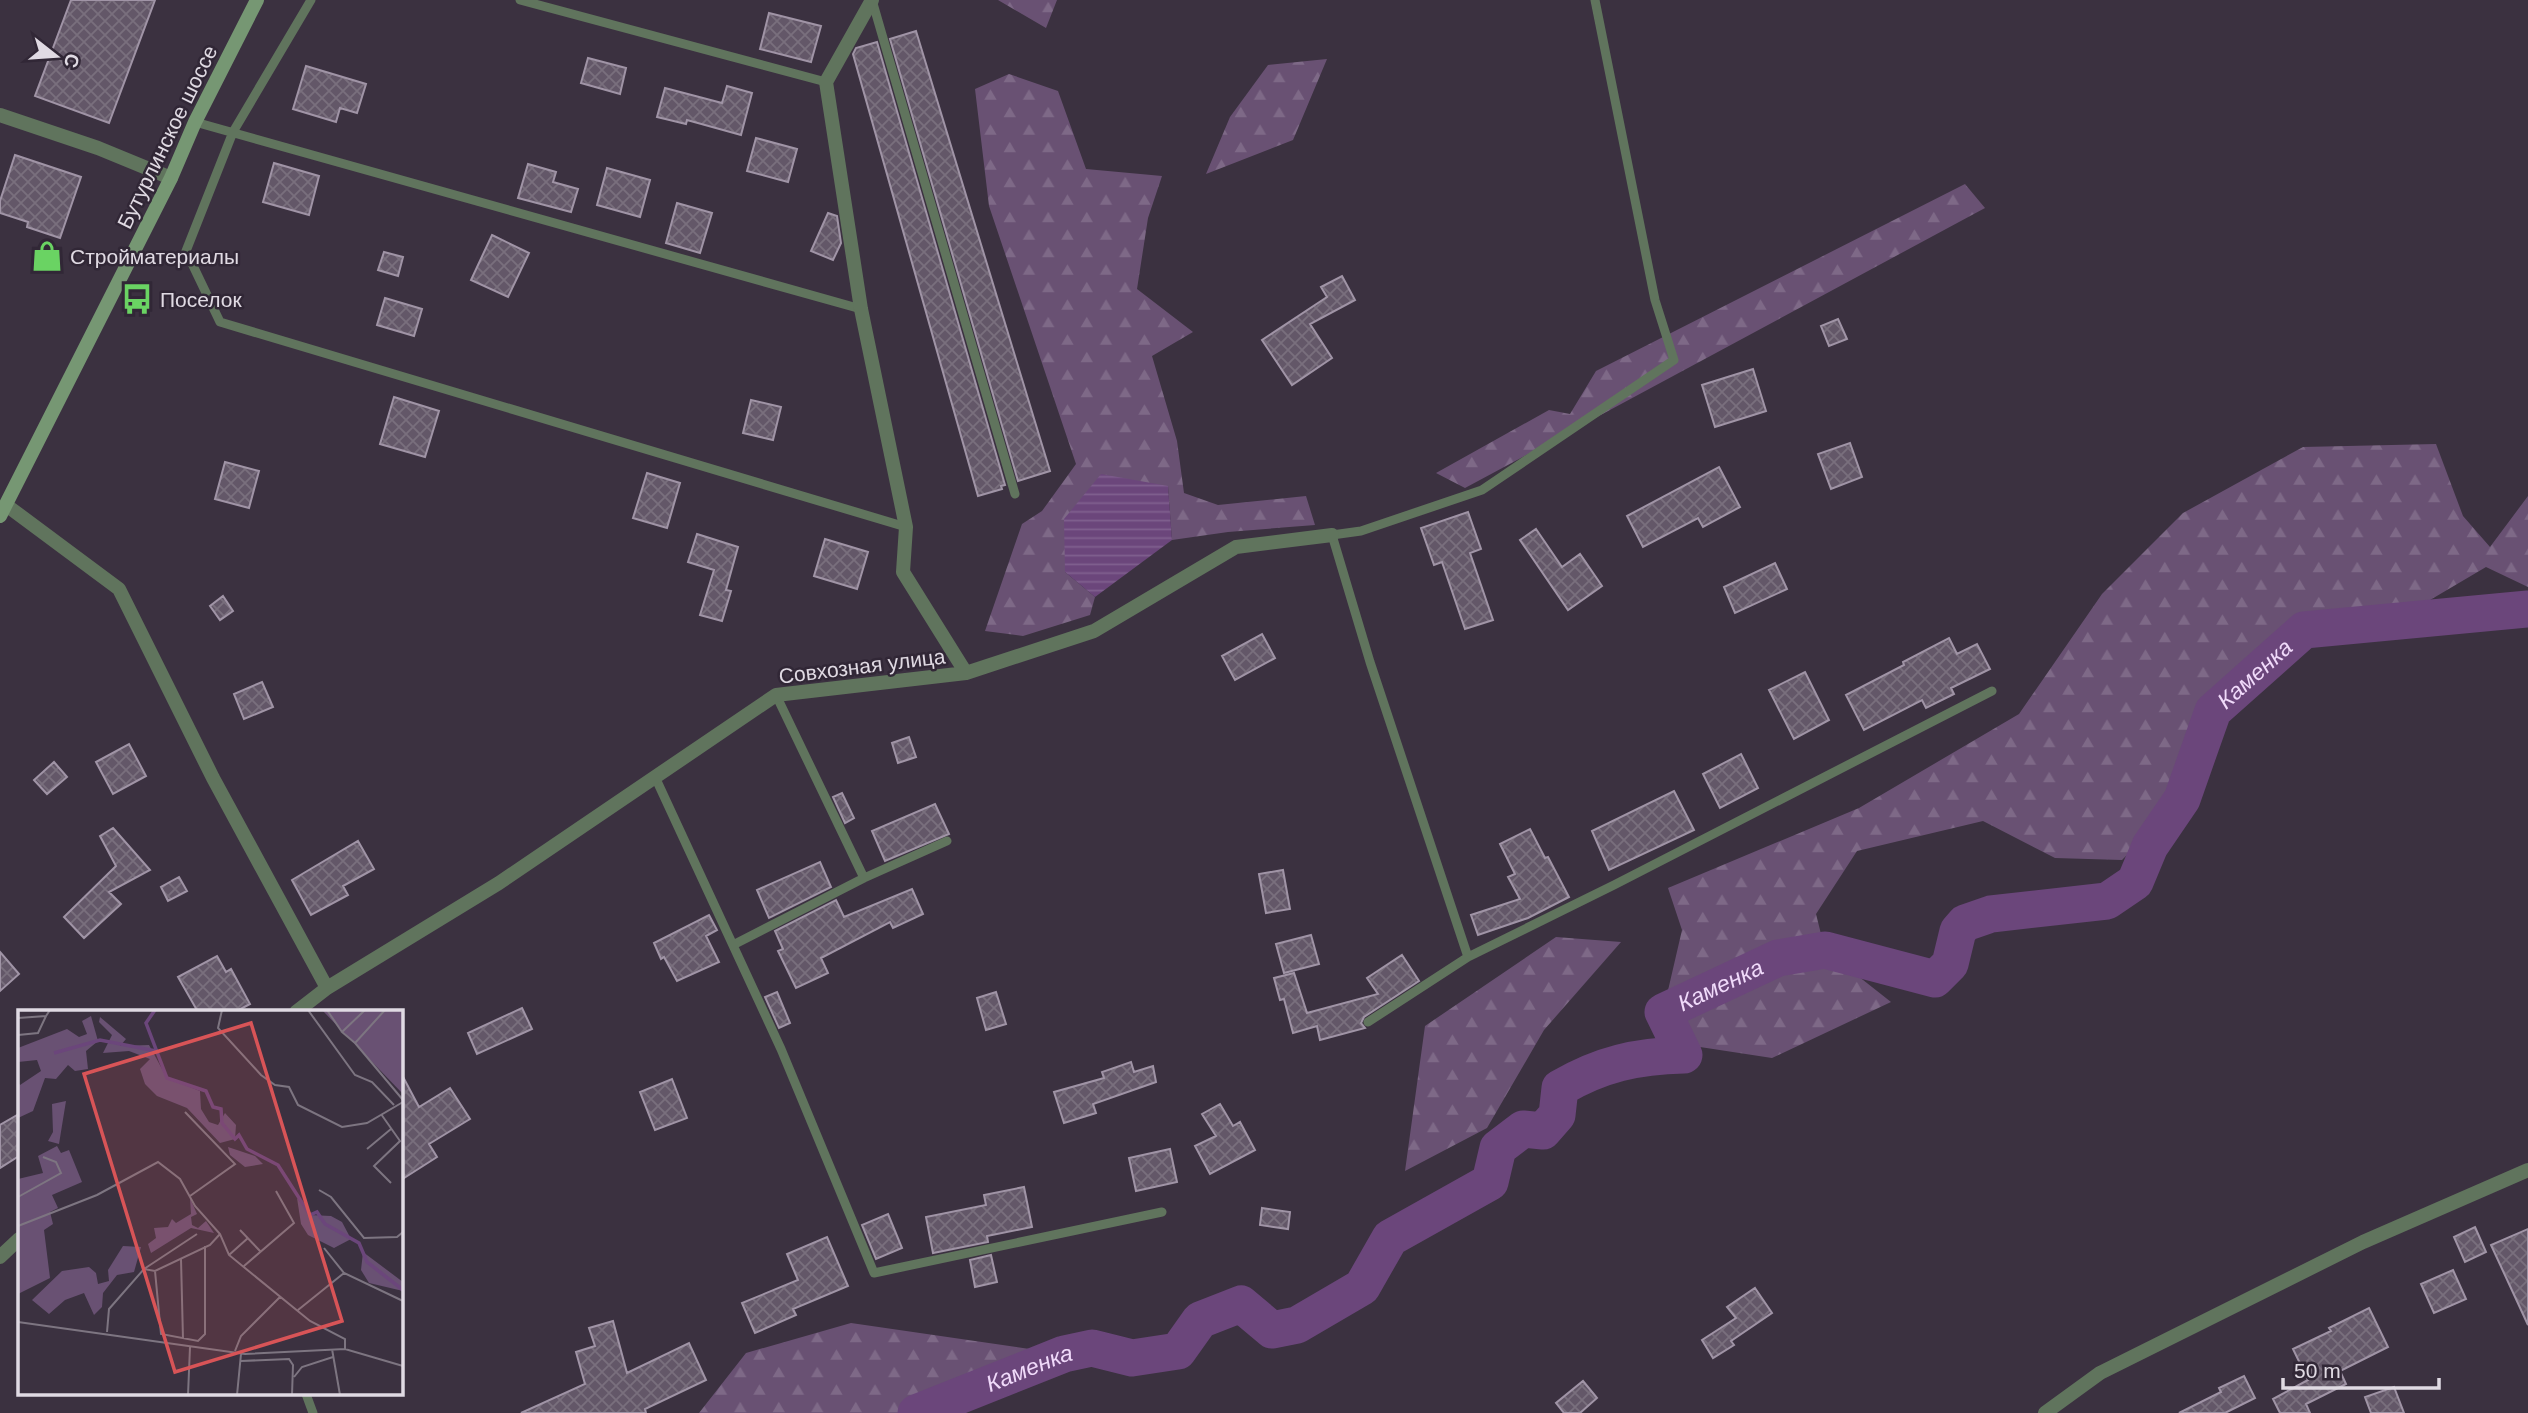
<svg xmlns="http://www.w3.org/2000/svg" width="2528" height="1413" font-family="Helvetica,sans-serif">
	<defs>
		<pattern id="forest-firs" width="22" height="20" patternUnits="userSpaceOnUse" patternTransform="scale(1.75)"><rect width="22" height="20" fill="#695173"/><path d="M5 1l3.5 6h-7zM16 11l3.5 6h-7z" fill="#7e6987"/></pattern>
		<pattern id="water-rules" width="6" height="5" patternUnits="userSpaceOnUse" patternTransform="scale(1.75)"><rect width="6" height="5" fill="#6b467b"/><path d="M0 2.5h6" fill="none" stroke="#80608e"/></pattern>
		<pattern id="building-cross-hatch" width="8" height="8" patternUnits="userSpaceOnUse" patternTransform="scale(1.75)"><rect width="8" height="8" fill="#635768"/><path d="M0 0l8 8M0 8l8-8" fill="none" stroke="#796f7d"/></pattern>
	</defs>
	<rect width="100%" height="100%" fill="#3b3140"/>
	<!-- forest -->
	<path fill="url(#forest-firs)" d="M998,0H1057L1046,28Z
		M1327,59L1293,140L1206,174L1230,117L1268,65Z
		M1009,74L1058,91L1086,169L1162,176L1148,218L1137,289L1193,332L1152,356L1177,441L1184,493L1218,505L1306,496L1315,525L1228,532L1172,540L1168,486L1065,572L1095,597L1090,615L1023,636L985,631L1022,524L1042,511L1076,464L989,206L975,89Z
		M1965,184L1985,208L1465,488L1436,473L1549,410L1570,414L1596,371Z
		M2436,444L2463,516L2490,547L2528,496V587L2486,567L2408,613L2304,630L2213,711L2182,799L2122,860L2055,858L1983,821L1857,851L1816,914L1825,950L1891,1002L1772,1058L1687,1045L1663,1012L1682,930L1668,888L1859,808L2019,714L2102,594L2183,513L2303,447Z
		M1556,937L1621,942L1544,1030L1487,1128L1405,1171L1425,1026Z
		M851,1323L1064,1354L916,1413H699L746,1353Z"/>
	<!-- water -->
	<path fill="url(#water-rules)" d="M1101,474L1168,486L1172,540L1095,597L1065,572L1064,519Z"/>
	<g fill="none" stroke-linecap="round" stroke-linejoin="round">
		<!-- river -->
		<path stroke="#6b467b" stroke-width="37" id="s1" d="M916,1413L1064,1354L1092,1348L1132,1358L1178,1351L1200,1320L1241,1304L1272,1330L1297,1325L1362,1287L1390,1238L1490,1182L1498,1148L1523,1129L1543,1131L1557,1115L1560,1088C1601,1064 1637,1056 1684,1055L1663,1012L1778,958L1825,950L1935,979L1950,964L1958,931L1965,923L1991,914L2107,901L2135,882L2150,846L2182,799L2213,711L2304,630L2528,609"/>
	</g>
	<!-- building -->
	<path fill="url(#building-cross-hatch)" stroke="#a094a6" stroke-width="2" d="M71,0H155L109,123L35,96Z
		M769,13L821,26L811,62L760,49Z
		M916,31L1050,471L1018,481L890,39Z
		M877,42L1005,485L1001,486L1002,489L978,496L853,54L856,48Z
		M588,58L626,68L620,94L581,83Z
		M306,66L366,84L357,113L340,108L336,122L293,109Z
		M727,86L752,93L741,135L687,120L686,124L657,117L665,88L722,103Z
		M756,138L797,149L788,182L747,171Z
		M15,155L81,177L60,238L27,227L28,222L0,213V201Z
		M274,163L319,176L309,215L263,202Z
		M528,164L556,172L553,182L578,189L571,212L518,198Z
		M607,168L650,180L640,217L597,205Z
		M677,203L712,213L700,253L666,243Z
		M828,213L837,216L841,243L833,260L811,251Z
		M492,235L529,253L508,297L471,280Z
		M384,252L403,257L398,276L378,270Z
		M1342,276L1355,300L1310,324L1332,358L1292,385L1262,340L1327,297L1321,287Z
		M385,298L422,309L414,336L377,325Z
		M1838,319L1847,339L1829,346L1821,326Z
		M1753,369L1766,411L1715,427L1702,385Z
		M394,397L439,411L425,457L380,444Z
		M751,400L781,407L773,440L743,433Z
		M1850,443L1862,477L1831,489L1818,454Z
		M225,462L259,471L249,508L215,499Z
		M1719,467L1740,507L1703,527L1698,518L1643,547L1627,516Z
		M647,473L680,483L667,528L633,518Z
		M1468,512L1481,549L1470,553L1493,620L1465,629L1442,562L1434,565L1421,528Z
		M1536,529L1562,567L1580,554L1602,586L1568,610L1520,540Z
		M697,534L738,547L726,590L731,591L722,621L700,615L714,570L688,562Z
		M825,539L868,552L857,589L814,576Z
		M1775,563L1787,589L1735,613L1724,587Z
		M223,596L233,611L220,620L210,606Z
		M1262,634L1275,658L1235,680L1222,656Z
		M1949,638L1957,654L1977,644L1990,669L1951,688L1954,694L1926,708L1922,700L1864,730L1846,695L1904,665L1903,662Z
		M1805,672L1829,720L1794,739L1769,690Z
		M262,682L273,707L244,719L234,694Z
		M909,737L916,757L898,763L892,743Z
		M129,744L146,776L113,794L96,762Z
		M1741,754L1758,788L1720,808L1703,774Z
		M54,762L67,777L47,794L34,780Z
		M1674,791L1694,830L1609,870L1592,831Z
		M842,793L854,818L845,823L833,797Z
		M935,804L949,834L885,861L872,831Z
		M113,828L150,870L109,892L121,904L84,938L64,917L116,866L100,836Z
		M1530,829L1545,858L1548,857L1569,897L1528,918L1478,935L1471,915L1520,899L1508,877L1515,874L1500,844Z
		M358,841L374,869L343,886L348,895L311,915L292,880Z
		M820,862L831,887L769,918L757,890Z
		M1283,870L1290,909L1266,913L1259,874Z
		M179,877L187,891L168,901L161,887Z
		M912,889L923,914L893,928L890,922L821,958L828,973L796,988L778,951L783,949L775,931L836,900L844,917Z
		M709,915L717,930L706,936L719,962L677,981L664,957L661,959L654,943Z
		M1311,935L1319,964L1284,973L1276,944Z
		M0,952L19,974L0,991Z
		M1402,955L1419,981L1364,1017L1361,1023L1365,1028L1320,1040L1317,1026L1293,1033L1284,999L1280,1000L1274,978L1294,973L1307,1013L1378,994L1367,978Z
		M217,956L226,972L231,969L250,1004L235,1012H198L178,977Z
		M777,992L790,1023L779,1028L765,997Z
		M996,992L1006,1024L986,1030L977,998Z
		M522,1008L532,1029L477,1054L468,1033Z
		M1131,1062L1134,1072L1153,1066L1156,1082L1093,1104L1096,1113L1064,1123L1054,1092L1104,1078L1102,1072Z
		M401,1073L419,1107L450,1088L470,1119L429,1144L437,1157L401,1180Z
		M672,1079L687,1118L655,1130L640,1092Z
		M1220,1104L1233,1126L1240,1122L1255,1150L1210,1174L1195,1146L1216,1136L1202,1114Z
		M19,1114V1156L0,1168V1125Z
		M1170,1149L1177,1182L1136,1191L1129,1158Z
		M1024,1187L1032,1227L987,1236L988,1242L933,1253L926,1217L986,1205L984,1195Z
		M1262,1208L1290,1212L1288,1229L1260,1225Z
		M888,1214L902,1248L876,1259L862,1225Z
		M2475,1227L2486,1252L2465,1262L2454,1237Z
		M2528,1229V1325L2491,1245Z
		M827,1237L848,1286L793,1309L796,1315L755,1333L742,1303L798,1280L787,1254Z
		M991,1255L997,1282L975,1287L970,1260Z
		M2453,1270L2466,1299L2434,1313L2421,1284Z
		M1755,1288L1772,1313L1731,1341L1734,1345L1713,1358L1702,1340L1736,1318L1727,1307Z
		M2369,1308L2388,1347L2340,1371L2346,1384L2306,1404L2310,1413H2280L2273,1399L2308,1380L2293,1349L2331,1331L2329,1328Z
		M613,1321L627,1373L689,1343L706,1380L645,1409L646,1413H521L585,1384L576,1352L595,1346L589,1328Z
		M2244,1376L2255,1398L2225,1413H2179L2221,1392L2219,1388Z
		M1583,1381L1597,1398L1580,1413H1564L1556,1403Z
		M2394,1387L2404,1413H2371L2365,1397Z"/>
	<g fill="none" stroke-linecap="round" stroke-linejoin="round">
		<!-- service -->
		<path stroke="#60745d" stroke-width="9" d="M311,0L233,132L186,251L220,322L906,527
			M520,0L826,82
			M872,0L1015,494
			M1595,0L1655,300L1674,360L1482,490L1361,531L1332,535L1370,662L1468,957L1614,885L1992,691
			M195,122L861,309
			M776,695L864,878
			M656,779L781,1049L874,1273L1162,1212
			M733,945L864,878L947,841
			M1368,1022L1468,957
			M306,1394L313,1413"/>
		<!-- minor -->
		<path stroke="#60745d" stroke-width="14" d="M872,0L826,82L861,309L906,527L903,572L966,673
			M0,115L98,148L171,178
			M6,505L119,589L213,778L327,988
			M296,1012L327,988L499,883L776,695L966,673L1094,631L1236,547L1332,535
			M0,1257L19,1239
			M2045,1413L2100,1373L2363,1242L2528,1170"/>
		<!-- secondary -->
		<path stroke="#769773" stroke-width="14" d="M0,516L171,178L195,122L257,0"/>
	</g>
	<!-- icons -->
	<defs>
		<symbol id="shop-bare" viewBox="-9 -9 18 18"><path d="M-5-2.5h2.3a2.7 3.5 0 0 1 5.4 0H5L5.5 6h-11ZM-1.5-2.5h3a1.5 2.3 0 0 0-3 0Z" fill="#6ad363" stroke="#312736" stroke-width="2.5" paint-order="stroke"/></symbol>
		<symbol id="bus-bare" viewBox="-9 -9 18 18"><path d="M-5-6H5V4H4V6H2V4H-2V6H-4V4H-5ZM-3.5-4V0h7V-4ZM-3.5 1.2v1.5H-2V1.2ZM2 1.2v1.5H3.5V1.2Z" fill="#6ad363" stroke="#312736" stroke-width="2.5" paint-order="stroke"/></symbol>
	</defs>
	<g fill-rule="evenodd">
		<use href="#shop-bare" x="25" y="234" width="44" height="44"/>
		<use href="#bus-bare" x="115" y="277" width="44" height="44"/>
	</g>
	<g text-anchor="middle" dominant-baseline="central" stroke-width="5" stroke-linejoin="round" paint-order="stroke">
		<!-- street labels -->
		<g font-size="21" fill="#e0dae3" stroke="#312736">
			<text transform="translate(167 137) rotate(-64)">Бутурлинское шоссе</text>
			<text transform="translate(862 666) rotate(-7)">Совхозная улица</text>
		</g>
		<!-- poi labels -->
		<g font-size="21" fill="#e0dae3" stroke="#312736" text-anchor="start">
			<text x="70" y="256">Стройматериалы</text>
			<text x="160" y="299">Поселок</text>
		</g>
		<!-- water labels -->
		<g font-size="23" font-style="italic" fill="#f0dafa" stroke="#312736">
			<text stroke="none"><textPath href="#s1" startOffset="1760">Каменка</textPath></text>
			<text stroke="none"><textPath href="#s1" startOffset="1046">Каменка</textPath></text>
			<text stroke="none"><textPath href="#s1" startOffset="122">Каменка</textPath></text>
		</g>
	</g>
	<!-- overview -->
	<g transform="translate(18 1010)">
		<rect width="385" height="385" fill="#3b3140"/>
		<path d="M73,6L80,31L68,41L70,59L57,61L50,55L38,69L27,68L15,101L0,108V72L2,75L23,61L19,50L0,52V38L49,19L61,27L69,24L64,11ZM82,7L108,29L102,36L131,35L149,68L182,81L183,99L191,112L200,115L207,103L218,115L217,129L202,133L169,98L139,86L127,74L122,59L132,49L111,41L85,43L94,25L81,12ZM48,91L41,134L30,131L35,122L34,94ZM210,137L237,146L245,154L227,157L212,145ZM172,188L179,204L173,207L174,215L180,218L188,211L196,223L173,218L133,243L130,234L138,228L136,218L150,217L154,209L158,213L173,204ZM279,188L292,205L313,206L324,212L333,229L316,238L290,225L283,214ZM105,236L123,237L116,262L99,265L85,283L84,297L76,305L66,283L47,290L31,304L14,290L44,261L71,257L78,263L80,274L91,271L90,260ZM345,242L385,272V281L351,273L343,260Z" fill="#695173"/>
		<path d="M385,0V84L305,1Z" fill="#695173"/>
		<path d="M39,136L43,143L51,140L64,172L34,185L40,198L32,202L35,214L26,220L32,268L0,284V169L25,163L20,146Z" fill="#695173"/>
		<path fill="none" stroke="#6b467b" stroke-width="3.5" d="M137,0L128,13L149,68L188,81L195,97L203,99L204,113L217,129L221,125L229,139L260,155L292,205L299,202L307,214L341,233L349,252L385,280M36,43L82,30L138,41"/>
		<path fill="none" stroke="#7d7581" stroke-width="2" d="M204,0L200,18L243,65L257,75L271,77L280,95L324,117L349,113L385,92M290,0L337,65L354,72L376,95M309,0L324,22M367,0L337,33L385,90M0,8L28,6L32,0M0,25L20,23L28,6M337,33L324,22L347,0M167,102L217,154L172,186M363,104L382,131L356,156L373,173M349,139L373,119M301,180L313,187L346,228L379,227L385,222M0,187L43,163L38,152L25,147M0,216L79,185L140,152L162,169L177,196L202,224L211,245L292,311L327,329V339M222,220L242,241M306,238L326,263L385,291M211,245L230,228M163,249L165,329M226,256L276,213L258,181M126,259L179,224M137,261L143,324L180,331L187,324V236M280,300L326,263M0,312L227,344L327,339L385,356M89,322L91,299L126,259L137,261L192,235L202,224M314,339L322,385M217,341L223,326L262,287M223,351L271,349L275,355L274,385M276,367L284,357L315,347M170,385L172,337M219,385L223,344"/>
		<path fill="#d85457" fill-opacity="0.15" stroke="#d85457" stroke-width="3.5" d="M233,13L324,311L157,362L66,64Z"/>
		<rect width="385" height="385" fill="none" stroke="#e0dae3" stroke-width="3.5"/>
	</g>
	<!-- north arrow -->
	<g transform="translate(56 56) rotate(107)" stroke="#312736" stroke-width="5" paint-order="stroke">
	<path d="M0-5L12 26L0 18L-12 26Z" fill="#e0dae3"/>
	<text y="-10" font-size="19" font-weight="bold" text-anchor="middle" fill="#e0dae3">С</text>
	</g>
	<!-- scale -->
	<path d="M2283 1378v10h156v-10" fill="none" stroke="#e0dae3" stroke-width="3.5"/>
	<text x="2294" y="1378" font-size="21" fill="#e0dae3" stroke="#312736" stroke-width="5" paint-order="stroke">50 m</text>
</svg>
